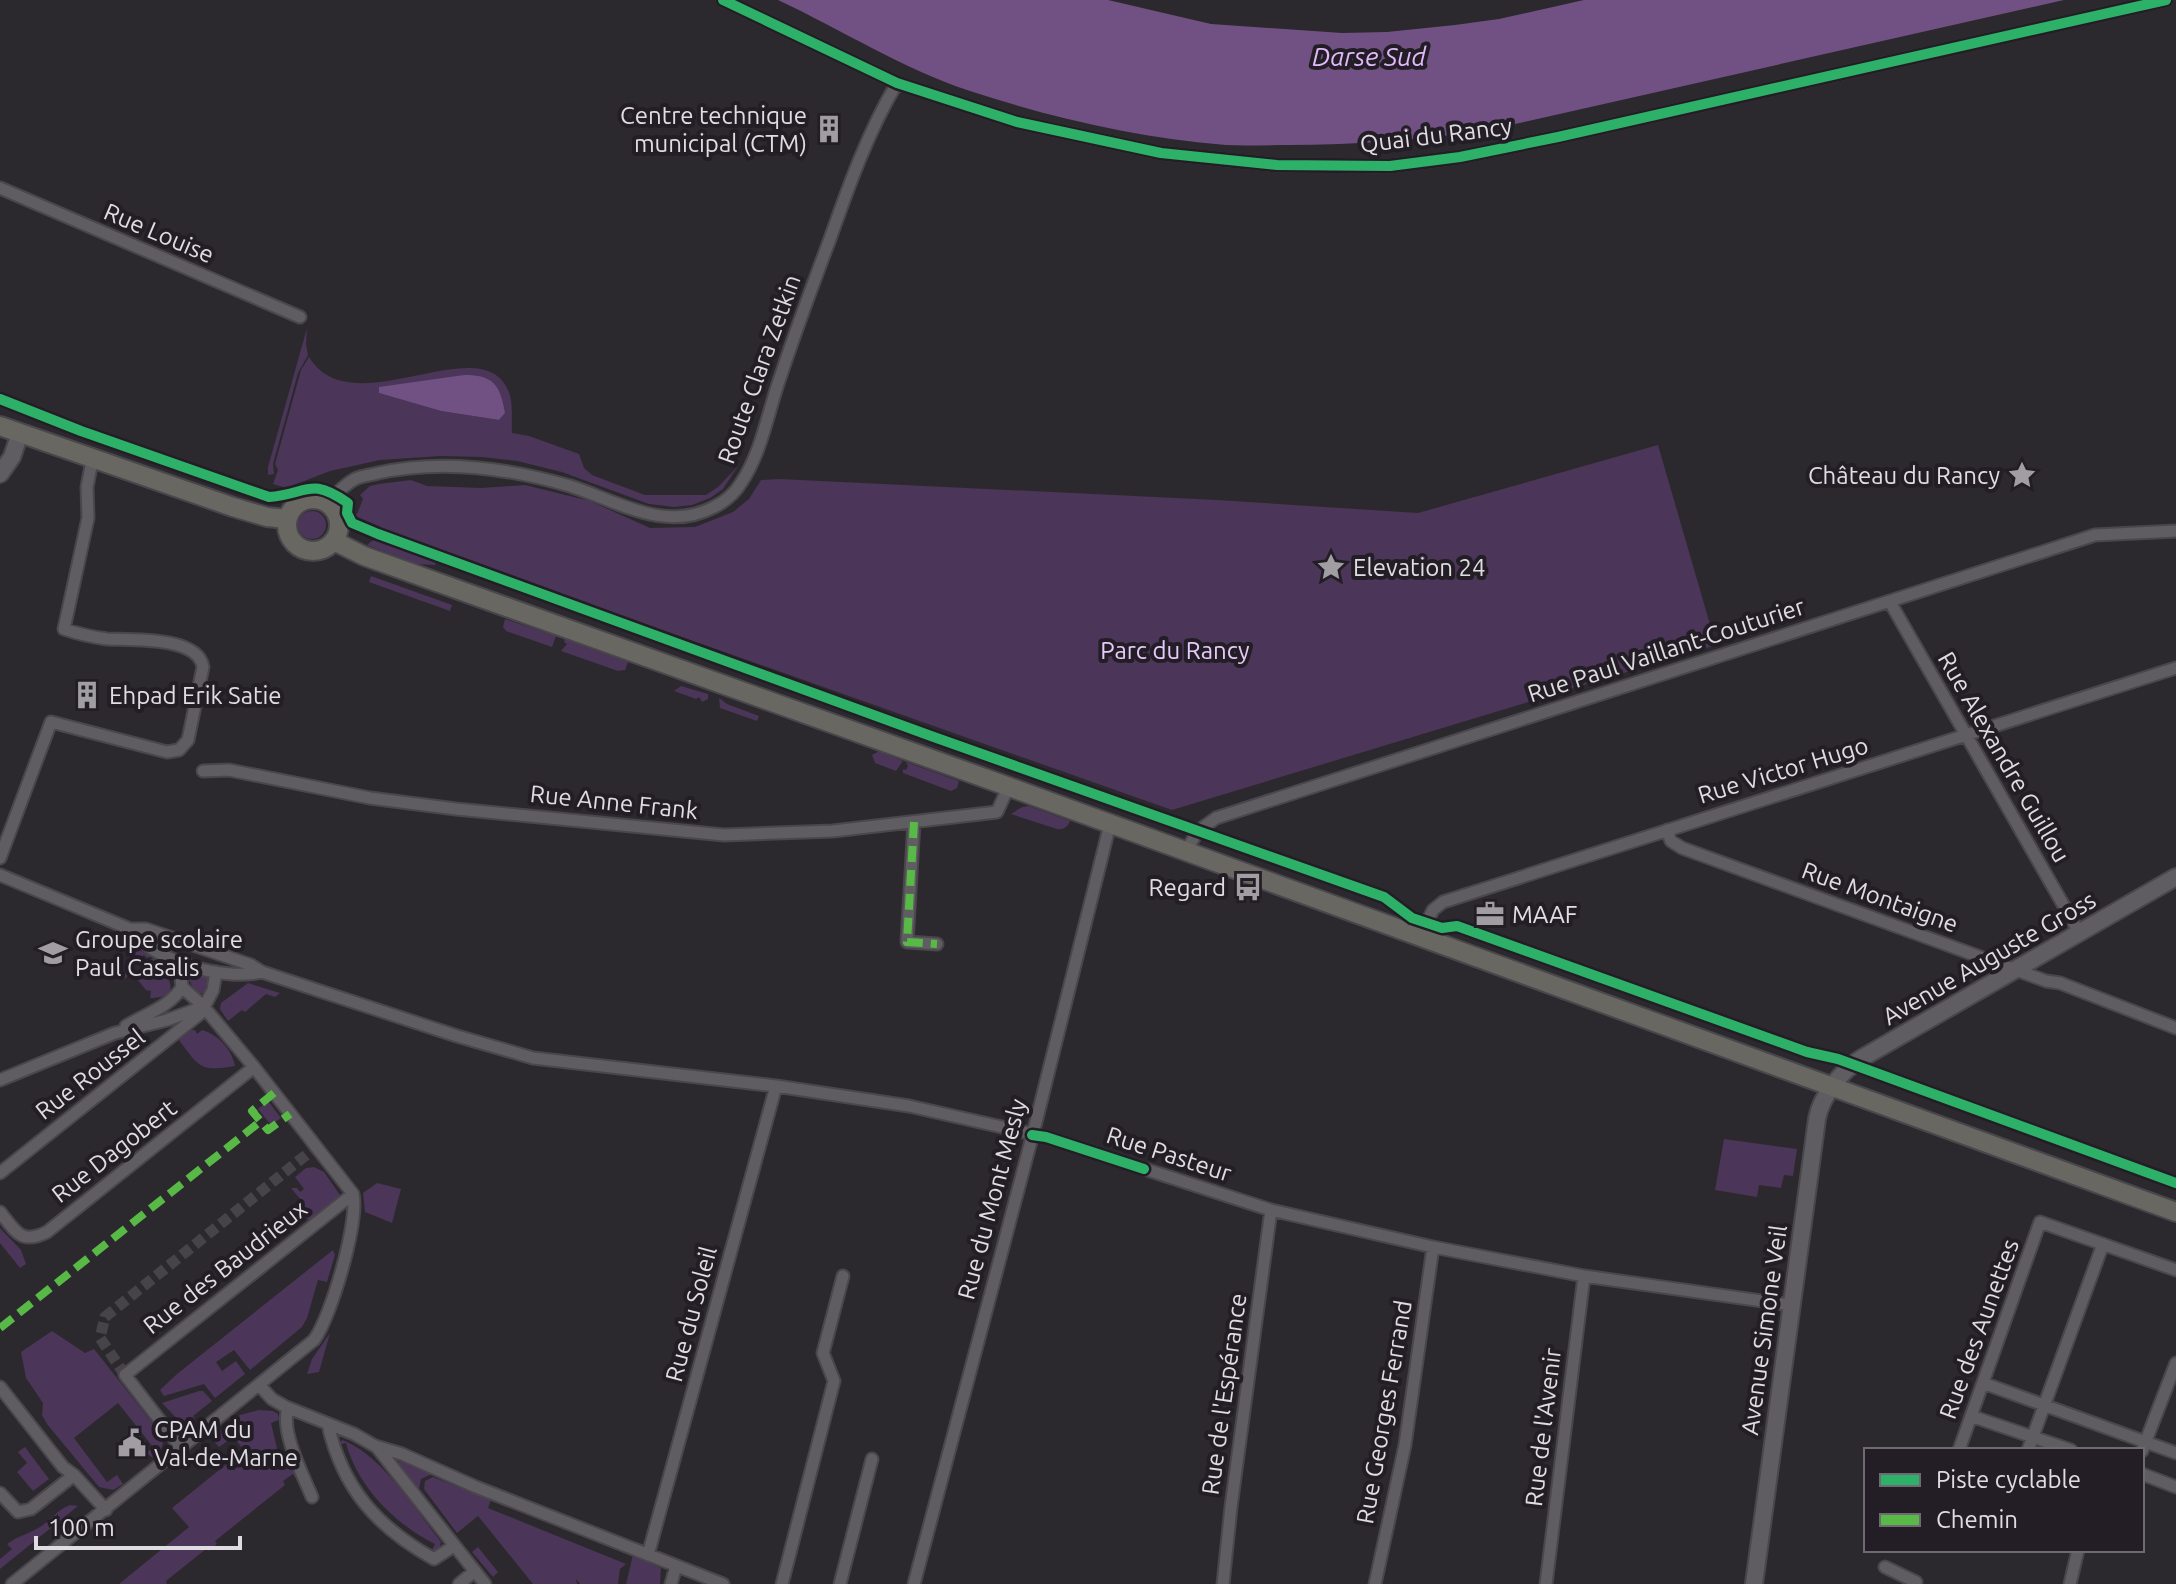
<svg xmlns="http://www.w3.org/2000/svg" width="2176" height="1584" font-family="Ubuntu,sans-serif">
	<rect width="100%" height="100%" fill="#2c292e"/>
	<!-- green -->
	<path fill="#4b3558" fill-rule="evenodd" d="M307,328L306,344L308,355L298,373L273,464L274,474L268,475V467Z
		M309,357C351,427 480,327 508,390C514,403 511,418 512,433L529,436L579,454L584,468L592,475L645,495H706L718,487L738,466L723,489L710,498L692,505L674,507L649,504L562,472L517,461L482,457L441,456L380,460L330,471L286,488L273,484L278,470L275,464L301,370ZM464,375L505,413L499,420L441,411L379,393Z
		M1658,445L1716,645L1172,810L455,557L356,520L353,513L357,514L363,499L360,495L370,486L379,484L411,480L427,486L481,488L525,485L590,501L650,528L695,527L733,512L749,499L761,480L779,479L1217,500L1418,513Z
		M298 525a14 14 0 1 1 28 0a14 14 0 1 1-28 0Z
		M377,537L438,558L435,565L417,564L367,545Z
		M371,576L452,605L450,611L369,582Z
		M505,619L556,636L552,647L506,631L503,627Z
		M565,639L628,662L625,670L618,671L561,651L567,644L564,642Z
		M681,686L708,694V699L702,702L699,697L696,699L674,691Z
		M719,698L727,704L759,716L757,721L720,708Z
		M879,751L903,761L896,771L875,763L872,755Z
		M906,762L959,781L957,788L951,791L903,773V769L906,770L908,766Z
		M1029,806L1070,821C1068,827 1063,830 1057,829L1011,814L1022,807Z
		M113,937L151,956L147,958L144,955L130,966L137,975L151,964L149,960L154,958C165,971 187,998 150,998L151,991L146,990L132,973L124,979L129,953L110,948Z
		M188,969L209,975V983L205,993L197,994L186,975Z
		M248,983L280,993L275,997L266,994L245,1012L242,1010L228,1021L220,1009L221,1003Z
		M192,1030H195L197,1034L202,1030C219,1035 232,1050 235,1066C200,1072 199,1067 179,1040L183,1034Z
		M268,1101L281,1118L271,1125L258,1109Z
		M1724,1139L1797,1149L1793,1176L1784,1175L1781,1188L1759,1185L1757,1197L1715,1190Z
		M314,1167L324,1172L340,1195L310,1222L299,1209L305,1205L291,1188H297L300,1192L304,1189L295,1177L306,1168Z
		M377,1183L401,1189L392,1223L365,1212L363,1193Z
		M0,1228L21,1250L26,1264L20,1268L0,1243Z
		M333,1250L335,1255L327,1282L318,1280L307,1318L302,1327L250,1370L234,1350L216,1362L222,1371L236,1361L245,1374L215,1398L204,1384L164,1396L160,1390L177,1374Z
		M52,1331L85,1353L94,1349L162,1435C165,1445 161,1452 153,1458L146,1453L153,1447L118,1403L74,1438L107,1482L117,1475L123,1484L113,1490L99,1487L47,1424L42,1415L43,1403L26,1378L21,1352Z
		M330,1333L319,1372L307,1374L312,1359Z
		M199,1391H203L212,1401L193,1416L195,1419L185,1427L162,1403Z
		M259,1410L273,1411L278,1414L279,1420L271,1423L280,1461L292,1459L298,1478L297,1480L293,1474L283,1481L285,1485L215,1541L217,1544L209,1551L206,1549L166,1581L167,1584H119L189,1527L172,1508L244,1450L233,1437L219,1447L211,1438L240,1415Z
		M342,1440C381,1454 416,1510 441,1542L439,1550H432L435,1544C396,1525 357,1486 346,1443L338,1445Z
		M25,1447L49,1479L33,1491L17,1472L27,1463L18,1452Z
		M400,1459L434,1473L421,1479L419,1489L398,1463Z
		M433,1477L491,1500L488,1508L626,1564L620,1569L618,1584H580L576,1579L577,1584H533L478,1516L457,1533L424,1489L425,1481Z
		M70,1505L78,1506L0,1569V1559L12,1549L7,1544C19,1535 32,1533 43,1525C52,1518 59,1509 70,1505Z
		M478,1547L498,1572L493,1577L472,1552Z
		M633,1555L661,1568L660,1584H626Z"/>
	<!-- water -->
	<path fill="#715184" d="M778,0H1108L1211,24L1342,33L1387,32L1455,25L1499,19L1584,0H2064L1493,129C1424,140 1357,145 1287,145C1267,145 1246,146 1226,145C1140,138 1052,118 970,91C903,69 842,30 778,0Z
		M464,375C493,375 500,384 505,413L499,420L441,411L379,393V387Z"/>
	<g fill="none" stroke-linecap="round" stroke-linejoin="round">
		<!-- street-tunnel -->
		<path stroke="#474449" stroke-width="11" stroke-dasharray="11 5.5" stroke-linecap="butt" d="M125,1375L100,1338L105,1317L316,1147"/>
		<defs>
			<path id="street" d="M723,0L897,83L1017,122L1161,153L1277,165L1390,166L1460,157L1558,137L2166,0
				M0,188L300,317
				M327,503C335,495 345,484 355,479C361,476 371,475 378,473C441,459 508,468 570,486C617,501 665,533 714,507C724,502 735,493 741,483C762,452 768,411 781,375C796,330 813,284 830,239C849,185 868,132 897,83
				M1890,602L2080,934
				M203,771L229,770L370,798L456,809L724,835L833,831L997,812L1008,788
				M914,822L907,942L937,944
				M1667,830L1671,841L1682,848L2046,981L2060,983L2176,1028
				M1186,851L1198,831L1216,818L2095,535L2176,531
				M0,858L51,722L167,752L179,750L188,740L203,667C198,636 131,640 107,639C92,637 78,634 64,629L88,518L87,487L93,456
				M0,875L130,929H146L251,965L262,972
				M130,929C156,962 222,981 262,972L457,1036L533,1058L776,1086L909,1106L1046,1137L1271,1210L1433,1247L1584,1276L1791,1305
				M1420,936L1433,910L1443,902L2176,668
				M126,1026C145,1014 170,1007 182,987
				M0,1080L115,1033L167,1020L203,1007
				M0,1173L201,1013L213,990L216,972
				M0,1212C16,1232 21,1245 47,1232L254,1067
				M1983,1383L2176,1453
				M260,1386L272,1399L286,1407L354,1434L375,1446L402,1454L476,1487L723,1584
				M0,1387L63,1467L74,1475L106,1510
				M288,1408C280,1431 303,1475 312,1497
				M1971,1416L2071,1450
				M328,1425C343,1489 377,1527 434,1559L454,1546
				M376,1446L485,1584
				M182,1449L125,1375L353,1194
				M1959,1450L2040,1222L2176,1270
				M2028,1450L2103,1244
				M2142,1451L2176,1363
				M2142,1474L2176,1487
				M0,1493L18,1512L31,1509L74,1475
				M648,1555L776,1086
				M1885,1567L1916,1582L1915,1584
				M12,1584L314,1340C331,1317 359,1222 353,1194L254,1067L203,1006L182,987L179,962
				M459,1584L475,1571
				M671,1584L676,1566
				M782,1584L834,1381L823,1353L843,1276
				M840,1584L872,1459
				M914,1584L1036,1122L1110,824
				M1223,1584L1231,1507L1271,1210
				M1375,1584L1405,1445L1433,1247
				M1546,1584L1584,1276
				M2070,1584L2078,1550"/>
			<path id="secondary" d="M0,474L12,457L20,433
				M1754,1584L1817,1119C1821,1096 1842,1070 1862,1058L2176,877"/>
			<path id="primary" d="M0,426L233,507L267,517L287,519
				M287 525a26 26 0 1 1 52 0a26 26 0 1 1-52 0Z
				M334,541L364,556L993,781L2176,1212"/>
		</defs>
		<!-- street casing -->
		<use href="#street" stroke="#49474b" stroke-width="15"/>
		<!-- secondary casing -->
		<use href="#secondary" stroke="#49474b" stroke-width="20"/>
		<!-- primary casing -->
		<use href="#primary" stroke="#49474b" stroke-width="22"/>
		<!-- street -->
		<use href="#street" stroke="#5f5d61" stroke-width="11"/>
		<!-- secondary -->
		<use href="#secondary" stroke="#5f5d61" stroke-width="16"/>
		<!-- primary -->
		<use href="#primary" stroke="#686762" stroke-width="18"/>
		<!-- quiet -->
		<path stroke="#58b947" stroke-width="8" stroke-dasharray="16 8" stroke-linecap="butt" d="M914,822L907,942L937,944
			M274,1093L252,1111L268,1130L290,1114
			M0,1328L261,1121"/>
		<defs>
			<path id="cycleway" d="M723,0L897,83L1017,122L1161,153L1277,165L1390,166L1460,157L1558,137L2166,0
				M0,399L81,431L269,497C309,494 309,476 348,503L347,513L352,523L378,534L931,736L1384,897L1412,918L1442,928L1457,926L1807,1052L1838,1059L2176,1183
				M1032,1135L1046,1137L1144,1169"/>
		</defs>
		<!-- cycleway casing -->
		<use href="#cycleway" stroke="#231e26" stroke-width="15"/>
		<!-- cycleway -->
		<use href="#cycleway" stroke="#2db169" stroke-width="10"/>
	</g>
	<!-- icons -->
	<defs>
		<symbol id="building-bare" viewBox="-9 -9 18 18"><path d="M-4-6H4V6H1V3H-1V6H-4ZM-2.5-4.3h1.7v1.8h-1.7ZM.8-4.3h1.7v1.8H.8ZM-2.5-1h1.7V.8h-1.7ZM.8-1h1.7V.8H.8Z" fill="#a19ea3" stroke="#231e26" stroke-width="2.5" paint-order="stroke"/></symbol>
		<symbol id="sight-bare" viewBox="-9 -9 18 18"><path d="M0-6L1.8-2.2L6-1.7L2.9 1.2L3.7 5.4L0 3.3L-3.7 5.4L-2.9 1.2L-6-1.7L-1.8-2.2Z" fill="#a19ea3" stroke="#231e26" stroke-width="2.5" paint-order="stroke"/></symbol>
		<symbol id="bus-bare" viewBox="-9 -9 18 18"><path d="M-5-6H5V4H4V6H2V4H-2V6H-4V4H-5ZM-3.5-4V0h7V-4ZM-3.5 1.2v1.5H-2V1.2ZM2 1.2v1.5H3.5V1.2Z" fill="#a19ea3" stroke="#231e26" stroke-width="2.5" paint-order="stroke"/></symbol>
		<symbol id="office-bare" viewBox="-9 -9 18 18"><path d="M-6-3h4V-5.5h4V-3h4V5H-6ZM-1-4.5V-3h2v-1.5ZM-6 0V1H6V0Z" fill="#a19ea3" stroke="#231e26" stroke-width="2.5" paint-order="stroke"/></symbol>
		<symbol id="school-bare" viewBox="-9 -9 18 18"><path d="M0-5L7-2L0 1L-7-2ZM-4 1L0 2.5L4 1V4Q0 6-4 4Z" fill="#a19ea3" stroke="#231e26" stroke-width="2.5" paint-order="stroke"/></symbol>
		<symbol id="civic-bare" viewBox="-9 -9 18 18"><path d="M-.6-6.5H3V-4.5H.6V-3L4-1V1h2V6H-6V1h2V-1L-.6-3ZM-1.2 2.5V6h2.4V2.5Z" fill="#a19ea3" stroke="#231e26" stroke-width="2.5" paint-order="stroke"/></symbol>
	</defs>
	<g fill-rule="evenodd">
		<use href="#building-bare" x="809" y="109" width="40" height="40"/>
		<use href="#sight-bare" x="2002" y="455" width="40" height="40"/>
		<use href="#sight-bare" x="1311" y="547" width="40" height="40"/>
		<use href="#building-bare" x="67" y="675" width="40" height="40"/>
		<use href="#bus-bare" x="1228" y="867" width="40" height="40"/>
		<use href="#office-bare" x="1470" y="894" width="40" height="40"/>
		<use href="#school-bare" x="33" y="933" width="40" height="40"/>
		<use href="#civic-bare" x="112" y="1423" width="40" height="40"/>
	</g>
	<g text-anchor="middle" dominant-baseline="central" stroke-width="8" stroke-linejoin="round" paint-order="stroke">
		<!-- poi labels -->
		<g font-size="24" fill="#e0dde2" stroke="#231e26" text-anchor="start">
			<text x="807" y="115" text-anchor="end">Centre technique<tspan x="807" dy="28">municipal (CTM)</tspan></text>
			<text x="2000" y="475" text-anchor="end">Château du Rancy</text>
			<text x="1353" y="567">Elevation 24</text>
			<text x="109" y="695">Ehpad Erik Satie</text>
			<text x="1226" y="887" text-anchor="end">Regard</text>
			<text x="1512" y="914">MAAF</text>
			<text x="75" y="939">Groupe scolaire<tspan x="75" dy="28">Paul Casalis</tspan></text>
			<text x="154" y="1429">CPAM du<tspan x="154" dy="28">Val-de-Marne</tspan></text>
		</g>
		<!-- street labels -->
		<g font-size="24" fill="#e0dde2" stroke="#231e26">
			<text transform="translate(1436 135) rotate(-7)">Quai du Rancy</text>
			<text transform="translate(159 233) rotate(23)">Rue Louise</text>
			<text transform="translate(759 369) rotate(-70)">Route Clara Zetkin</text>
			<text transform="translate(1666 650) rotate(-18)">Rue Paul Vaillant-Couturier</text>
			<text transform="translate(2004 757) rotate(60)">Rue Alexandre Guillou</text>
			<text transform="translate(1783 770) rotate(-17)">Rue Victor Hugo</text>
			<text transform="translate(614 802) rotate(6)">Rue Anne Frank</text>
			<text transform="translate(1880 897) rotate(20)">Rue Montaigne</text>
			<text transform="translate(1989 958) rotate(-30)">Avenue Auguste Gross</text>
			<text transform="translate(90 1074) rotate(-38)">Rue Roussel</text>
			<text transform="translate(114 1151) rotate(-38)">Rue Dagobert</text>
			<text transform="translate(1169 1154) rotate(18)">Rue Pasteur</text>
			<text transform="translate(992 1199) rotate(-75)">Rue du Mont Mesly</text>
			<text transform="translate(225 1267) rotate(-38)">Rue des Baudrieux</text>
			<text transform="translate(691 1314) rotate(-75)">Rue du Soleil</text>
			<text transform="translate(1979 1329) rotate(-70)">Rue des Aunettes</text>
			<text transform="translate(1764 1330) rotate(-82)">Avenue Simone Veil</text>
			<text transform="translate(1224 1394) rotate(-82)">Rue de l'Espérance</text>
			<text transform="translate(1384 1412) rotate(-80)">Rue Georges Ferrand</text>
			<text transform="translate(1543 1427) rotate(-83)">Rue de l'Avenir</text>
		</g>
		<!-- park labels -->
		<g font-size="24" fill="#e8c9fb" stroke="#231e26">
			<text x="1175" y="650">Parc du Rancy</text>
		</g>
		<!-- water labels -->
		<g font-size="26" font-style="italic" fill="#e1b8fa" stroke="#231e26">
			<text x="1369" y="56">Darse Sud</text>
		</g>
	</g>
	<!-- legend -->
	<rect x="1864" y="1448" width="280" height="104" fill="#231e26" stroke="#6f6a71" stroke-width="2"/>
	<rect x="1880" y="1474" width="40" height="12" fill="#2db169" stroke="#6f6a71" stroke-width="2"/>
	<text x="1936" y="1488" font-size="24" fill="#e0dde2">Piste cyclable</text>
	<rect x="1880" y="1514" width="40" height="12" fill="#58b947" stroke="#6f6a71" stroke-width="2"/>
	<text x="1936" y="1528" font-size="24" fill="#e0dde2">Chemin</text>
	<!-- scale -->
	<path d="M36 1536v12h204v-12" fill="none" stroke="#e0dde2" stroke-width="4"/>
	<text x="48" y="1536" font-size="24" fill="#e0dde2" stroke="#231e26" stroke-width="6" paint-order="stroke">100 m</text>
</svg>
